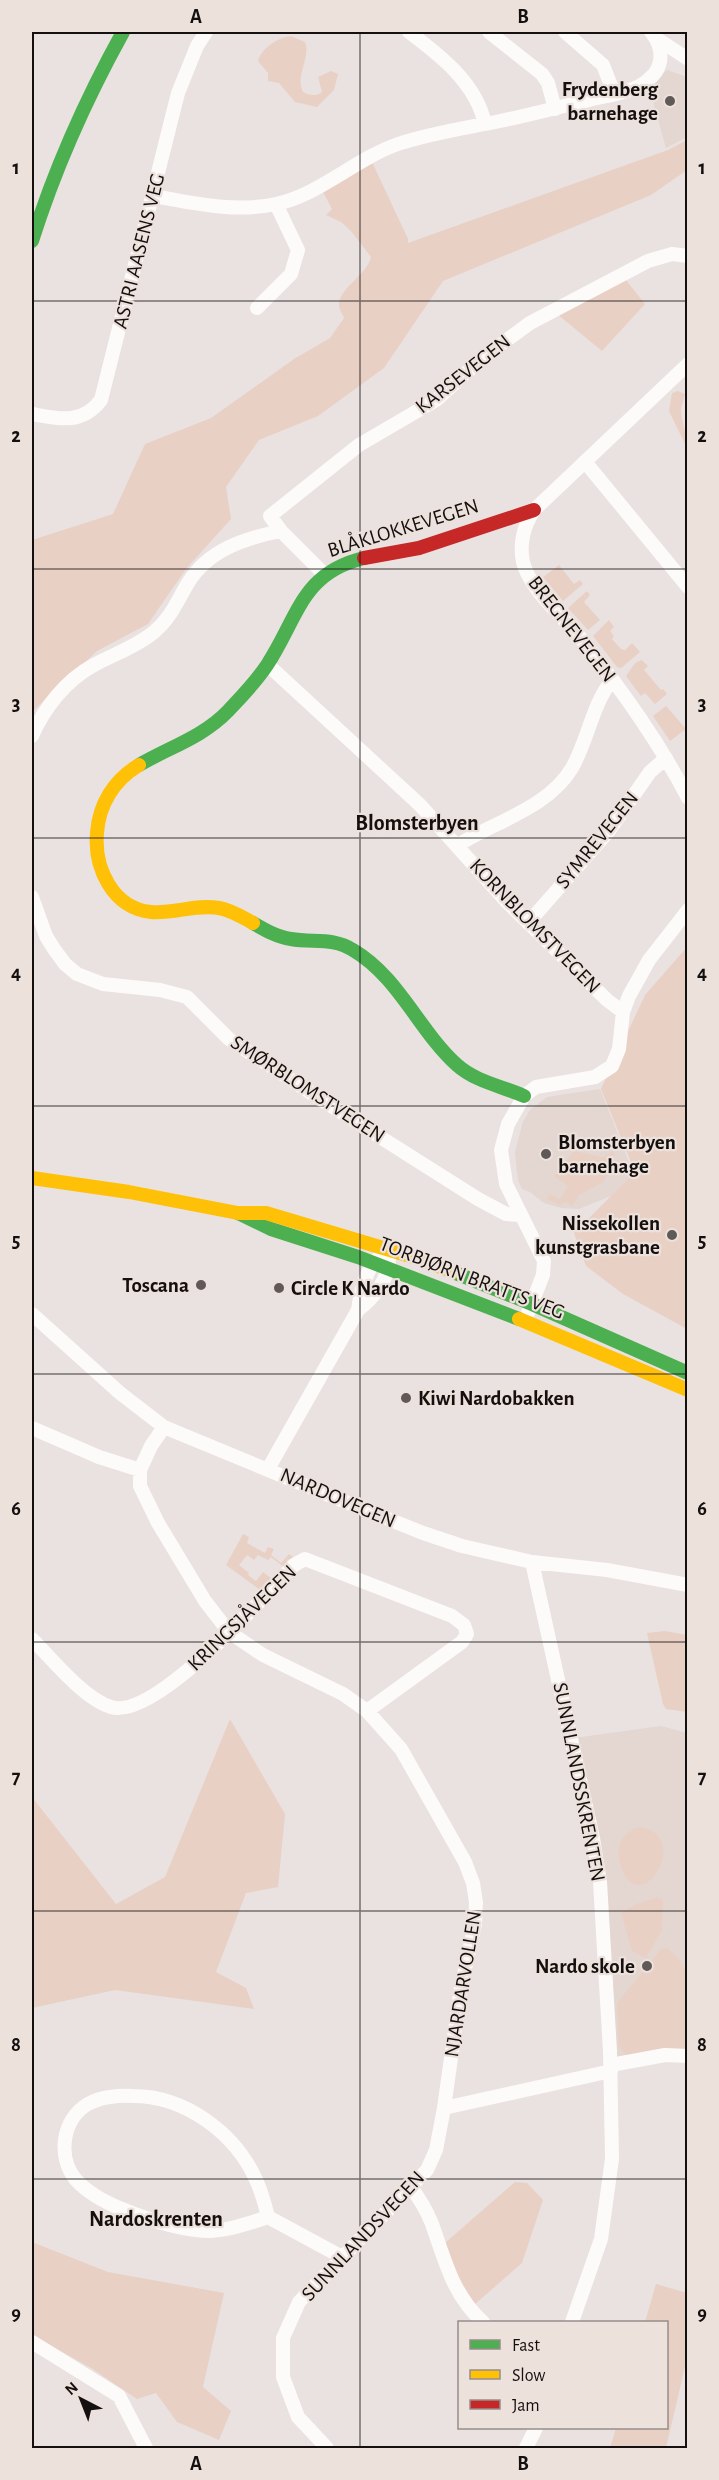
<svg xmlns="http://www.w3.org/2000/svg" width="719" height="2480" font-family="'Alegreya Sans',sans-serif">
	<rect width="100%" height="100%" fill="#e9e2e0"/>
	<!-- built -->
	<path fill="#e4d6d0" d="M667,70L687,77V137L666,148L649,87Z
		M600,1089L637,1182L628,1189L579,1209L561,1208L544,1203L530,1192L522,1189L518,1180L515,1152L523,1122L530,1110L547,1097Z
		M661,1726L687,1733V2056L616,2062L602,1882L574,1738Z"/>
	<!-- green -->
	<path fill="#e9d0c5" d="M291,36L305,42C311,58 295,75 303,92C309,95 316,97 322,92L318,77L331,71L338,74L334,90L317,107L295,102L279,83L268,81V73L258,61C262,47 278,38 291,36Z
		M687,140V170L651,195L443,281L384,368L318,416L259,440L226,487L231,519L186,569L148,624L97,651L34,710L32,717V540L113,514L145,444L211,418L294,359L330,338L344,318C343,315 339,309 339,305C339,288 367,275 371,257L351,231L341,222L326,215L332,209L323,192L372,162L408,239V243L668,150Z
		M626,280L645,304L602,351L557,314Z
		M678,391L685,394C684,399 682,403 681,409C681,423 688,434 687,448L669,411L672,393Z
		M559,565L574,584L580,580L583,584L563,601L543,577Z
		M587,591L590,595L584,602L600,620L588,630L568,608Z
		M609,620L614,627L610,631L614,636L612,639L621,649L625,650L632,643L640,652L621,668L617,667L593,636Z
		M642,660L648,666L644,670L661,690L663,689L667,694L655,704L645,693L641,696L626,676L635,663Z
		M666,706L686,729L670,741L653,716Z
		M687,947V1329L623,1294L586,1266L574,1233L635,1172L601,1089L645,995Z
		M574,1151L604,1157L612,1151L615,1155L609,1161L608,1174L603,1182L579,1195L572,1206L566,1202L560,1205L547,1199L550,1194L560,1199L568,1186L554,1176Z
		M243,1534L249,1537L247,1543L265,1553L268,1547L274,1549L271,1555L281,1563L289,1554L292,1556L293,1560L291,1562L288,1559L284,1567L271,1557L268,1560L258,1555L254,1560L247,1555L239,1565L249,1573L248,1575L256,1581L263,1572L271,1578L260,1590L226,1565Z
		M665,1631L687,1635V1712L666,1709L663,1704L647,1633Z
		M230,1719L285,1814L278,1887L246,1893L216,1972L246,1988L254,2009L115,1990L32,2008V1797L116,1904L165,1877Z
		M639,1827C695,1834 640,1922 621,1867C615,1848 620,1833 639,1827Z
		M657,1898L663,1899L662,1930L646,1958L632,1951L621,1913L636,1904Z
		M667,1948L681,1961L687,1976V2051L629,2057L619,2047L617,2003L661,1949Z
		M515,2182L527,2183L543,2200L522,2263L475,2304L455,2272L445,2243Z
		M32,2242L108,2272L224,2293L203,2387L231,2411L219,2440L177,2422L156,2393L137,2399L91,2368L32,2335Z
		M656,2284L687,2293V2358L666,2448H610L616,2428H666V2322H645Z"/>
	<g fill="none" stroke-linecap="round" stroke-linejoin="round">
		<!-- street -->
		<path stroke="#fcfbfa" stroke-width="14" d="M409,32C441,56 476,83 485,124
			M489,32L542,74L548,83L555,109
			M565,32L603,65L614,93
			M659,40L688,59
			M153,196C193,203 235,213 276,204C321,194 355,159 398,144C431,133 466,128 500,121C530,115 559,107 589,100C608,95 634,93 649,79C665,66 663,46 651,32
			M257,308L291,274L298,250L276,204
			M688,364L534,510C524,525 519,544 523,562C530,591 566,619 584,642C623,692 659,742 688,798
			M32,414C59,419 82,425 101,400L178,93L197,46L206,32
			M586,463L688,587
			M281,531L270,516L359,445L436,400L485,356L530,323L648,261L672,254L688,256
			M267,664L420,805L507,902L607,1000L623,1012
			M32,736C44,708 66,680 94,665C114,654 136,647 154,632C171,618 177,601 188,583C208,550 245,538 281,531L324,574
			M458,845C496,821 548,808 572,768C588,740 592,705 612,680
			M32,897L46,936L54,949L65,964L77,974L103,984L160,990L187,997L229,1039L320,1099L478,1199L506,1214L520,1215
			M528,923L608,832L650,772L666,758
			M358,1310C374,1298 388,1280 389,1260
			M528,1313L543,1275L544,1261L506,1184L501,1150L508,1124L524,1096L536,1087L595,1077L612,1066L619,1049L623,1012L629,996L649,960L688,910
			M32,1314L120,1393L164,1427L326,1494L423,1533L462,1546L532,1562L607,1570L688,1585
			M164,1427L151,1446L140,1470V1486L158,1523L205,1601L229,1632L263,1655L343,1694L367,1711L401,1749L465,1862L473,1883L476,1902L475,1924L461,1987L444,2108
			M32,1428L99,1457L140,1470
			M268,1469L358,1310C360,1294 366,1268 379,1257
			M532,1562L593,1838L600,1882L610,2051L612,2159L601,2239L572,2322
			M32,1639C52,1659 84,1699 111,1707C154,1721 265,1596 294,1565L305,1559L452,1616L464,1625L467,1634L462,1642L367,1711
			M611,2065L665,2055L688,2056
			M411,2187C419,2198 427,2211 432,2224C445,2260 453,2296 483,2322
			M268,2217C250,2223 230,2230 211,2231C181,2231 149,2220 122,2209C107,2203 88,2193 76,2180C57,2157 62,2119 88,2104C100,2097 119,2095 133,2096C185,2096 236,2133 257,2182C262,2193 265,2205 268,2217L342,2257
			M32,2342L119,2396L146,2448
			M327,2448L298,2417L283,2377V2338L299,2302L427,2170L436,2150L444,2108L611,2071
			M526,2448L536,2428"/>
		<!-- fast -->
		<path stroke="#4caf50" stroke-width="14" d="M32,241C55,168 86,99 123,32
			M139,765C170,747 203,737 228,711C242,696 256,682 267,665C298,618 301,573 364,558
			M253,923C265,930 277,937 291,939C313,943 333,937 353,950C399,977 419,1031 457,1065C476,1082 502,1086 524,1096
			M238,1213L271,1229L358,1257L519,1319
			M453,1272L532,1304L688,1373"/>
		<!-- slow -->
		<path stroke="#ffc107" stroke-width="14" d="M139,765C114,780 99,804 97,833C94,867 112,908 151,912C174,914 196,904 219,908C231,910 242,917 253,923
			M32,1178L129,1192L238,1213H266L420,1259L453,1272
			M519,1319L688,1390"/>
		<!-- jam -->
		<path stroke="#c62828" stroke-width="14" d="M364,558L419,548L534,510"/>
	</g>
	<!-- grid -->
	<path fill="none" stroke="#14100f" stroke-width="1.5" stroke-opacity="0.55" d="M360,32V2448M32,301H688M32,569H688M32,838H688M32,1106H688M32,1374H688M32,1642H688M32,1911H688M32,2179H688"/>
	<!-- markers -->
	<g fill="#5f5a58" stroke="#ede1dc" stroke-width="2">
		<circle cx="670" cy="101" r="6"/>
		<circle cx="546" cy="1154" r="6"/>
		<circle cx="672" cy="1235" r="6"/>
		<circle cx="201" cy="1285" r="6"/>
		<circle cx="279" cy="1288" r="6"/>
		<circle cx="406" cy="1398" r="6"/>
		<circle cx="647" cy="1966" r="6"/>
	</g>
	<g text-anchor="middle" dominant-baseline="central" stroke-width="4.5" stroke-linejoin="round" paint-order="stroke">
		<!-- poi labels -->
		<g font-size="21" font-weight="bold" fill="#14100f" stroke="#ede1dc" text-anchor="end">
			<text x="658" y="89">Frydenberg<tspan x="658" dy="24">barnehage</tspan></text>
			<text x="558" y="1142" text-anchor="start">Blomsterbyen<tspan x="558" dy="24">barnehage</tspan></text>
			<text x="660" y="1223">Nissekollen<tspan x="660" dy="24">kunstgrasbane</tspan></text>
			<text x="189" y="1285">Toscana</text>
			<text x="291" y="1288" text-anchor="start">Circle K Nardo</text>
			<text x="418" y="1398" text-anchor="start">Kiwi Nardobakken</text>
			<text x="635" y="1966">Nardo skole</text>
		</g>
		<!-- street labels -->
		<g font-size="21" fill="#14100f" stroke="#ede1dc">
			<text transform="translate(139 251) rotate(-76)">ASTRI AASENS VEG</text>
			<text transform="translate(463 374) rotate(-38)">KARSEVEGEN</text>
			<text transform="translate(403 528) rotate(-17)">BLÅKLOKKEVEGEN</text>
			<text transform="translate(572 629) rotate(52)">BREGNEVEGEN</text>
			<text transform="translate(597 840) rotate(-51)">SYMREVEGEN</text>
			<text transform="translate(535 926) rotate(46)">KORNBLOMSTVEGEN</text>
			<text transform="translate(308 1089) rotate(33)">SMØRBLOMSTVEGEN</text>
			<text transform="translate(472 1278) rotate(21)">TORBJØRN BRATTS VEG</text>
			<text transform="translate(338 1498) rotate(23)">NARDOVEGEN</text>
			<text transform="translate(242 1618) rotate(-44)">KRINGSJÅVEGEN</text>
			<text transform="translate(579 1782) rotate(79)">SUNNLANDSSKRENTEN</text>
			<text transform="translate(463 1984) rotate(-81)">NJARDARVOLLEN</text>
			<text transform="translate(363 2236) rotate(-47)">SUNNLANDSVEGEN</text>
		</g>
		<!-- neighbourhood labels -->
		<g font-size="22" font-weight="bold" fill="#14100f" stroke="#ede1dc">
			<text x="417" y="823">Blomsterbyen</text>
			<text x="156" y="2219">Nardoskrenten</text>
		</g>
	</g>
	<!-- border -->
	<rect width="719" height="2480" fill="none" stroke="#ede1dc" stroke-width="66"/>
	<!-- legend -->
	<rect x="458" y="2321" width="210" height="108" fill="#ede1dc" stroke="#968d8a" stroke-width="1.5"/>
	<rect x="470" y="2340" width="30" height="9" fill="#4caf50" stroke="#968d8a" stroke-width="1.5"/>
	<text x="512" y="2351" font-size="18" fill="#14100f">Fast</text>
	<rect x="470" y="2370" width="30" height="9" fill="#ffc107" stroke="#968d8a" stroke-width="1.5"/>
	<text x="512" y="2381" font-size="18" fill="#14100f">Slow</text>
	<rect x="470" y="2400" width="30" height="9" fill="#c62828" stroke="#968d8a" stroke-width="1.5"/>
	<text x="512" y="2411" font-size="18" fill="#14100f">Jam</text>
	<!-- north arrow -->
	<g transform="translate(81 2399) rotate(318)" stroke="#ede1dc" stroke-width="4.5" paint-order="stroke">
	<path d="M0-4.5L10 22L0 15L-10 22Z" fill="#14100f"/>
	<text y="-9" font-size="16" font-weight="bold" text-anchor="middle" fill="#14100f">N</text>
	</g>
	<rect x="33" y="33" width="653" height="2414" fill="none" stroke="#14100f" stroke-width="2"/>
	<g font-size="20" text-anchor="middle" font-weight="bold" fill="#14100f">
		<text x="196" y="23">A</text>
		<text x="523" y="23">B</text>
		<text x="16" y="174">1</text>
		<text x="702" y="174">1</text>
		<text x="16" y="442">2</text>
		<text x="702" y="442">2</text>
		<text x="16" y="710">3</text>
		<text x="702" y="710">3</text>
		<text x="16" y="979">4</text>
		<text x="702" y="979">4</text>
		<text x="16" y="1247">5</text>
		<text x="702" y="1247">5</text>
		<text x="16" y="1515">6</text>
		<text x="702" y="1515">6</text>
		<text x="16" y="1783">7</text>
		<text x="702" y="1783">7</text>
		<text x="16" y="2051">8</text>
		<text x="702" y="2051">8</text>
		<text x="16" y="2320">9</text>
		<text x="702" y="2320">9</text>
		<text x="196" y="2470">A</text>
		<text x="523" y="2470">B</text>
	</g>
</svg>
